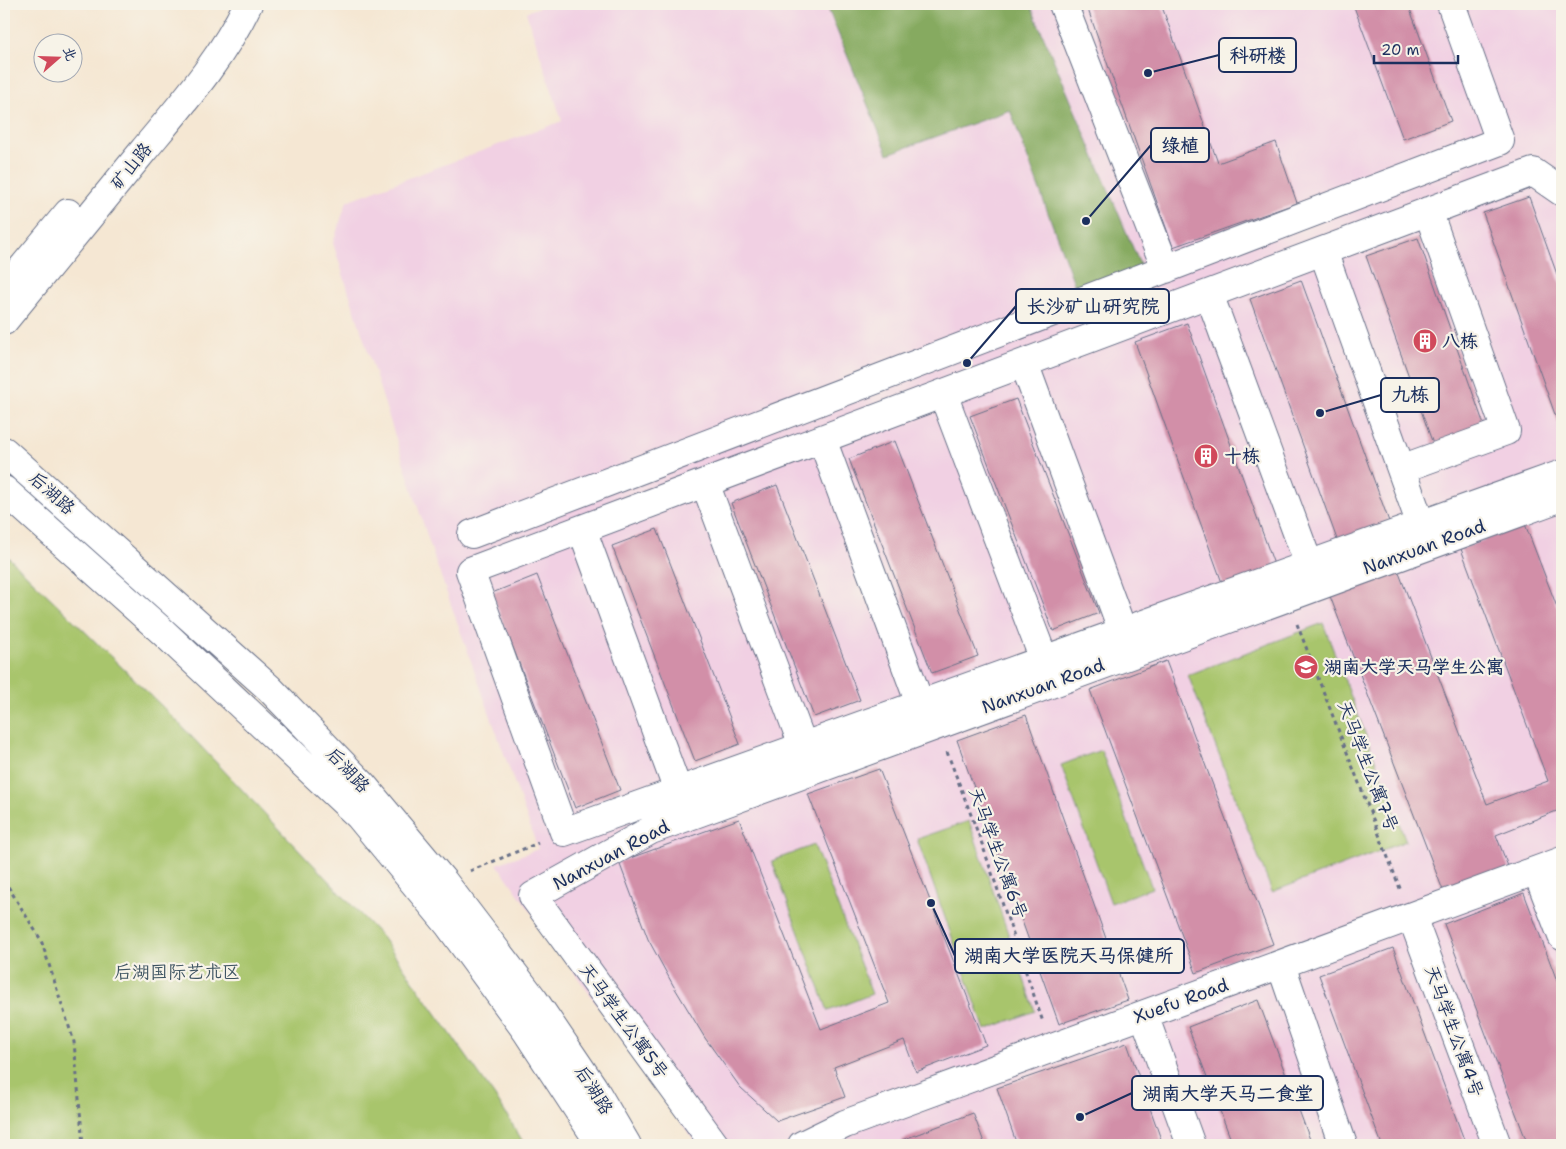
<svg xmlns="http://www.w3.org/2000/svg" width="1566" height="1149" font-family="'Shantell Sans','LXGW WenKai TC',sans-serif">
	<rect width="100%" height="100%" fill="#f7f3e8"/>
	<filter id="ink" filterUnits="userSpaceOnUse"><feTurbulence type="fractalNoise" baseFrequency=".02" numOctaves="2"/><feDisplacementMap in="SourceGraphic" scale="10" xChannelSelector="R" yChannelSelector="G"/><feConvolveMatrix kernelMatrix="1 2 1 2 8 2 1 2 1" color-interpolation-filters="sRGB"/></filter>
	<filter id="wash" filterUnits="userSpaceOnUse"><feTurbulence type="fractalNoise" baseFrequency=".0096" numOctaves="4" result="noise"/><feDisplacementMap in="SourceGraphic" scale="20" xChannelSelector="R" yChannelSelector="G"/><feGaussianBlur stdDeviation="1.12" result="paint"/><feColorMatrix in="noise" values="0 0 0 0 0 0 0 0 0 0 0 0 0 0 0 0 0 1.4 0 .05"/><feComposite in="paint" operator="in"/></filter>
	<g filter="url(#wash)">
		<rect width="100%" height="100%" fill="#f5e7d3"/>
		<!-- built -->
		<path fill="#f1d0e3" d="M548,4H1562V1145H697L497,864L538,849L434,557L333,243L347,201L562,121L526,12Z"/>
		<!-- green -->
		<path fill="#a8c56c" stroke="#627a65" d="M4,553L172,716L382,937L498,1101L525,1145H4Z
			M1323,623L1406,841L1272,892L1188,675Z
			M1101,750L1152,888L1111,903L1061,765Z
			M969,821L1035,1011L985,1030L917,839Z
			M814,845L872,994L828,1011L772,861Z"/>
		<!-- forest -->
		<path fill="#86aa60" stroke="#506c5f" d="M826,4H1030L1150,288L1085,313L1010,110L888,154Z"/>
		<g id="blocks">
			<!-- building -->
			<path fill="#d28fa8" d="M1086,4H1161L1218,163L1276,142L1297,203L1173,247Z
				M1353,4H1408L1451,121L1403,139Z
				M1529,197L1562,288V434L1483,213Z
				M1418,238L1484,425L1433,444L1366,256Z
				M1301,280L1391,527L1339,545L1250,299Z
				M1187,323L1276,570L1224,588L1135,342Z
				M1016,399L1099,613L1053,631L970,416Z
				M895,441L978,656L932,673L849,459Z
				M777,485L860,700L814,717L731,503Z
				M1525,524L1562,620V819L1559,810L1496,835L1509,869L1444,893L1328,591L1396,565L1487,804L1548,781L1461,549Z
				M657,529L740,744L695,761L612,546Z
				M537,575L620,790L575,808L492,593Z
				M1166,661L1273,944L1196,973L1090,690Z
				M1026,715L1128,1000L1059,1024L957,740Z
				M879,769L986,1045L916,1072L904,1040L834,1067L845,1097L777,1121L740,1087L705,1038L673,985L648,939L619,862L739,819L821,1029L889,1003L808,794Z
				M1524,893L1562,994V1145H1528L1444,924Z
				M1393,948L1466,1145H1382L1319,975Z
				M1258,1000L1312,1145H1233L1188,1027Z
				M1127,1043L1163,1145H1017L997,1088Z
				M973,1113L985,1145H904L902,1140Z"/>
		</g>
	</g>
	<g filter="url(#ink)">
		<use href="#blocks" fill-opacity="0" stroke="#676f87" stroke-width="1"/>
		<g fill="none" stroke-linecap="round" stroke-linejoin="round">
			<defs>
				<path id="street" d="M1063,4L1166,269
					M1562,192L1533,172L470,571L564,832L1562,474
					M1323,251L1421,525
					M1209,294L1309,565
					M1024,363L1123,632
					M943,394L1044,660
					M822,439L920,704
					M1401,469L1506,431L1428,211
					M705,483L803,746
					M582,529L678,791
					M472,534L1500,141L1451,4
					M1537,871L1562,936
					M1412,917L1497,1145
					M1281,965L1343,1145
					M1144,1015L1191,1145
					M715,1145L533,896L651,830L1562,497
					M802,1145L845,1124L1562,861"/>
				<path id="secondary" d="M4,290L68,213
					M4,321C50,264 97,208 143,151C182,104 222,59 248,4
					M4,451L269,688L362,784L444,882L534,1000L593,1087L627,1145
					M4,490L163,632L359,816L448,924L527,1032L601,1145"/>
			</defs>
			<!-- street casing -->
			<use href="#street" stroke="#676f87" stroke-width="30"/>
			<!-- secondary casing -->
			<use href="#secondary" stroke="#676f87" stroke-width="30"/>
			<!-- path -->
			<path stroke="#676f87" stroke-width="3" stroke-dasharray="4 4" stroke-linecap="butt" d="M1297,624L1401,891
				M947,752L981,841L1043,1022
				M470,871L538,843
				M4,880L41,940L74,1042L83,1145"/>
			<!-- street -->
			<use href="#street" stroke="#fff" stroke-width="28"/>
			<!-- secondary -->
			<use href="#secondary" stroke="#fff" stroke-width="28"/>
		</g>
	</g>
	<!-- icons -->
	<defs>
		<symbol id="building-disc" viewBox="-11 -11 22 22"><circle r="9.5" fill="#d1495b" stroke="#f7f3e8"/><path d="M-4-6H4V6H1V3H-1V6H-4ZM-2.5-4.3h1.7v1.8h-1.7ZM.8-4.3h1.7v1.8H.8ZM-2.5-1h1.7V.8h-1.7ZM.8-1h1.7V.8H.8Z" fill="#fff"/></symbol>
		<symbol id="university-disc" viewBox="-11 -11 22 22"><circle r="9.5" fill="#d1495b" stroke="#f7f3e8"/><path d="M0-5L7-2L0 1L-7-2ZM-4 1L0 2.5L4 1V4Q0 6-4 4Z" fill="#fff"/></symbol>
	</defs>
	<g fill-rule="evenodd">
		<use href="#building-disc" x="1411" y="327" width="28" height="28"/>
		<use href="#building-disc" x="1192" y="442" width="28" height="28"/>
		<use href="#university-disc" x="1292" y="653" width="28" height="28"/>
	</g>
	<g text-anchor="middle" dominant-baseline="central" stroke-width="4.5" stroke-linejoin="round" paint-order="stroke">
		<!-- street labels -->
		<g font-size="18" fill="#1b2f5e" stroke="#f7f3e8">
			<text transform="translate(131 166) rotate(-51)">矿山路</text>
			<text transform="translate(52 493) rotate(42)">后湖路</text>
			<text transform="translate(1424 547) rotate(-20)">Nanxuan Road</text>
			<text transform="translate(1043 686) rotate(-20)">Nanxuan Road</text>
			<text transform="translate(1368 766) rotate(69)">天马学生公寓7号</text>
			<text transform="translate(348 770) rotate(47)">后湖路</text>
			<text transform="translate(998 853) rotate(70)">天马学生公寓6号</text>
			<text transform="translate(611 855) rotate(-28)">Nanxuan Road</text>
			<text transform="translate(1181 1001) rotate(-20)">Xuefu Road</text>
			<text transform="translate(624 1021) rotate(54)">天马学生公寓5号</text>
			<text transform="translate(1454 1031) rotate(70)">天马学生公寓4号</text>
			<text transform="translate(594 1090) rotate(58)">后湖路</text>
		</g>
		<!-- poi labels -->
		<g font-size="18" font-weight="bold" fill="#1b2f5e" stroke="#f7f3e8" text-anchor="start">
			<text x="1442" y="341">八栋</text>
			<text x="1224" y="456">十栋</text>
			<text x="1324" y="667">湖南大学天马学生公寓</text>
		</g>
		<!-- park labels -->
		<g font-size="18" fill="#3e5462" stroke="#f7f3e8">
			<text x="177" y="972">后湖国际艺术区</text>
		</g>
	</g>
	<!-- callouts -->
	<path fill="none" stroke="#1b2f5e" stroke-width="2" d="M1148 73L1219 55M1086 221L1151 145M967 363L1016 306M1320 413L1381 395M931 903L955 956M1080 1117L1132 1093"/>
	<g fill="#1b2f5e" stroke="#f7f3e8" stroke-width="2">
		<circle cx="1148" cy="73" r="5"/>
		<circle cx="1086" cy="221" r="5"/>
		<circle cx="967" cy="363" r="5"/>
		<circle cx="1320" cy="413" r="5"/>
		<circle cx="931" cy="903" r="5"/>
		<circle cx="1080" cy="1117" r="5"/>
	</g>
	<g fill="#f7f3e8" stroke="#1b2f5e" stroke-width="2">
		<rect x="1219" y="38" width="77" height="34" rx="5"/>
		<rect x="1151" y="128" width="58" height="34" rx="5"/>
		<rect x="1016" y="289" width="153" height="34" rx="5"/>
		<rect x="1381" y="378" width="58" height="34" rx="5"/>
		<rect x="955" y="939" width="229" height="34" rx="5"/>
		<rect x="1132" y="1076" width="191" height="34" rx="5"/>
	</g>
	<g font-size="19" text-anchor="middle" font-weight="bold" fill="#1b2f5e">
		<text x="1258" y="62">科研楼</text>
		<text x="1180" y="152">绿植</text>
		<text x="1093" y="313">长沙矿山研究院</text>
		<text x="1410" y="401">九栋</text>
		<text x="1069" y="962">湖南大学医院天马保健所</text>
		<text x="1228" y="1100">湖南大学天马二食堂</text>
	</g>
	<!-- margin -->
	<rect width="1566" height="1149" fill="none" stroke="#f7f3e8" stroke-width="20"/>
	<!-- north arrow -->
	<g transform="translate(58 58) rotate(70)"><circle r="24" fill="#f7f3e8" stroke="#9fa5b1"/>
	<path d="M0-4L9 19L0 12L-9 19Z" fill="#d1495b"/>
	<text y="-8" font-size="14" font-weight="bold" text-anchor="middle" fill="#1b2f5e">北</text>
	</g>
	<!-- scale -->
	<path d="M1374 55v8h84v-8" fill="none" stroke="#1b2f5e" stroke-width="2.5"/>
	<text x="1381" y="55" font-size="15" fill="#1b2f5e" stroke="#f7f3e8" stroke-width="4" paint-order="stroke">20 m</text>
</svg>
